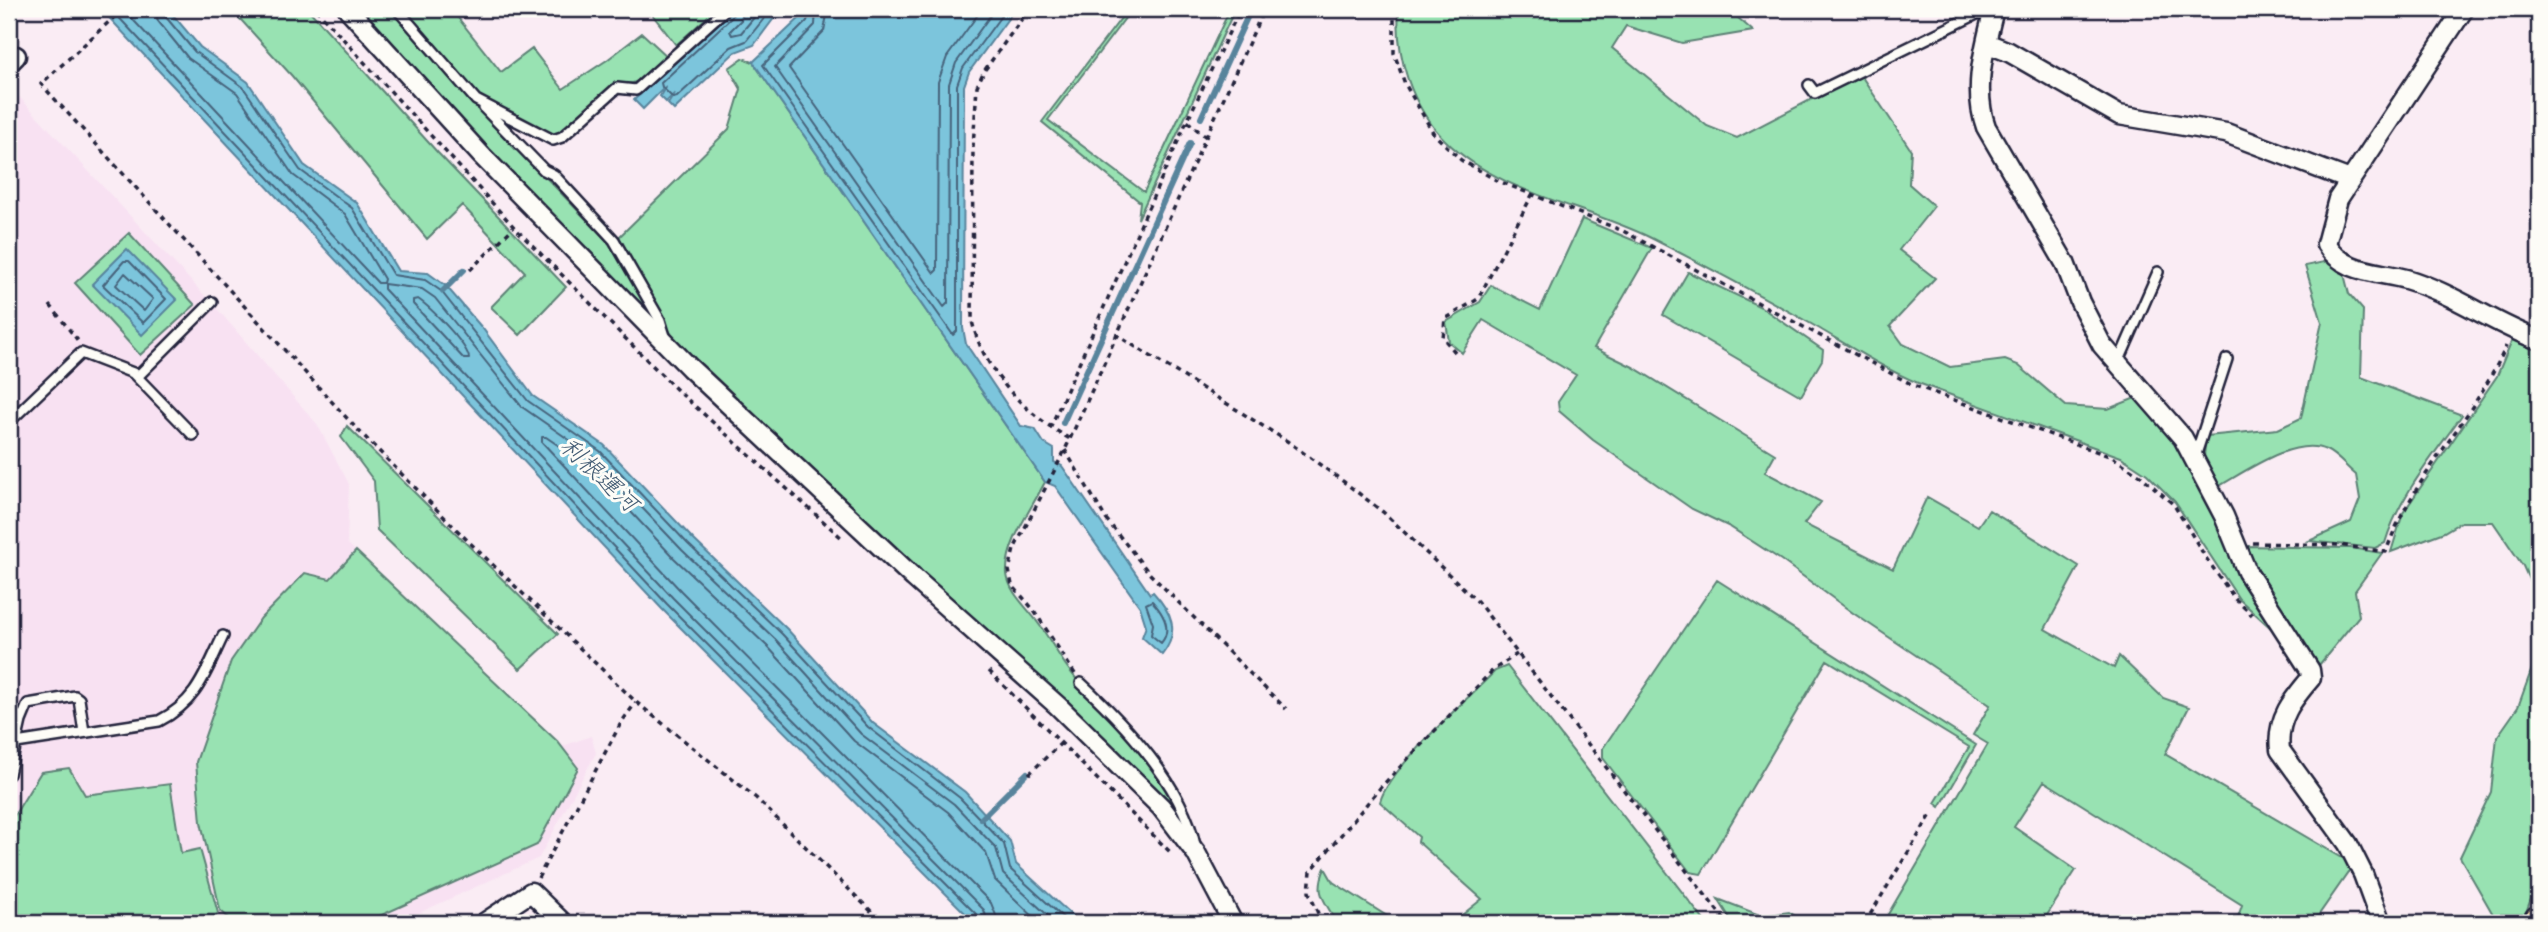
<svg xmlns="http://www.w3.org/2000/svg" width="2548" height="932" font-family="'Gochi Hand','Klee One',sans-serif">
	<rect width="100%" height="100%" fill="#faecf4"/>
	<filter id="ink" filterUnits="userSpaceOnUse"><feTurbulence type="fractalNoise" baseFrequency=".0143" numOctaves="2"/><feDisplacementMap in="SourceGraphic" scale="14" xChannelSelector="R" yChannelSelector="G"/><feConvolveMatrix kernelMatrix="1 2 1 2 8 2 1 2 1" color-interpolation-filters="sRGB"/></filter>
	<g filter="url(#ink)">
		<!-- built -->
		<path fill="#f8e1f2" d="M9,86L219,311L317,424L349,484L347,543L563,746L591,736L596,753L539,858L397,923H9Z"/>
		<!-- green -->
		<path fill="#98e2b2" stroke="#5d8276" stroke-width="2" d="M231,9H308L438,153L566,287L520,335L491,307L525,272L462,205L427,239L292,76Z
			M353,9H390L476,105L614,248L657,323L654,325Z
			M399,9H451L501,72L532,49L563,89L607,60L642,33L669,58L647,77L633,83L617,84L560,135L555,136L480,96Z
			M648,9H716L676,45Z
			M1128,9H1132L1048,120L1144,192L1230,9H1235L1138,219L1140,202L1042,122Z
			M1399,9H1728L1753,31L1682,43L1626,26L1612,48L1707,126L1737,138L1860,74L1911,150L1909,184L1934,206L1899,250L1935,278L1890,326L1903,344L1950,367L2005,360L2018,365L2066,406L2108,409L2143,395L2170,427L2295,650L2239,599L2175,502L2147,474L2121,457L1918,383C1883,368 1852,348 1820,329C1764,297 1708,267 1651,238C1585,205 1499,194 1445,140C1411,106 1395,55 1399,9Z
			M743,58L753,62L1045,482C1032,508 1005,544 1007,574C1009,593 1028,608 1038,623C1051,640 1060,660 1074,676C1115,725 1161,769 1187,829L676,343L619,237L729,129L741,89L729,68Z
			M1582,219L1652,248L1594,348L1633,367L1775,454L1765,472L1821,502L1804,524L1893,569L1927,497L1978,526L1989,510L2079,566L2045,629L2114,668L2119,656L2163,698L2189,707L2165,754L2344,859L2352,867L2313,923H2236L2242,905L2044,781L2014,827L2076,870L2042,923H1898L1887,916L1988,744L1973,735L1990,705L1853,613L1781,560L1730,527L1692,509L1593,440L1559,411L1558,402L1576,375L1483,320L1462,353L1449,342L1446,322L1480,302L1491,285L1540,310Z
			M129,233L195,305L140,355L75,283Z
			M2329,261L2342,266L2349,294L2363,310L2361,377L2462,415C2434,455 2399,496 2385,543L2375,548L2309,541L2351,522L2360,499L2356,475C2347,468 2337,455 2326,450C2294,435 2242,474 2214,489C2203,471 2202,458 2207,436L2278,429L2301,418L2322,322L2305,266Z
			M1688,272L1761,307L1823,350L1822,360L1801,396L1663,315Z
			M2514,335L2539,345V602L2523,566L2493,522H2461L2444,532L2391,552L2403,513L2497,376Z
			M347,426L558,634L520,669L377,530L374,481L341,437Z
			M2243,546L2350,548L2382,553L2355,591L2359,616L2315,670L2274,610Z
			M356,551L558,742L578,768L537,845L364,923H234L220,910L201,822L196,762L231,661L261,618L305,573L330,579Z
			M1717,580L1976,745L1940,807L1935,803L1969,747L1827,660L1701,874L1690,872L1603,758V748Z
			M2539,649V877L2522,923H2498L2460,857L2491,792L2497,737L2518,707Z
			M1507,666L1706,923H1452L1482,899L1418,842L1419,837L1380,802C1388,769 1468,699 1495,671Z
			M69,768L85,795L170,784L181,853L200,849L218,913L211,923H9V824L41,772Z
			M1325,868L1333,882L1398,923H1337C1325,900 1314,895 1325,868Z
			M1718,899L1762,916L1789,912L1806,923H1733Z"/>
		<!-- water -->
		<path fill="#7cc5dc" stroke="#58849c" stroke-width="2" d="M101,9H168L200,47L248,82L304,165L357,203L398,271L428,273L446,286L483,329L533,396L604,445L693,539L787,629L873,723L965,792L1010,841L1016,864L1080,923H975L662,609Z
			M730,9H1015L969,72L964,86L963,328L966,344L1021,426L1035,429L1044,443L1054,449V462L1062,466L1150,594L1153,592C1171,612 1181,631 1162,655L1142,637L1146,626L1140,607L1055,486L1045,482L753,62L804,14L775,17L754,45L735,52L674,110L668,104L675,93L666,102L660,96L666,86L643,109L634,100Z
			M127,249L177,300L142,335L92,284Z"/>
		<g fill="none" stroke-linecap="round" stroke-linejoin="round">
			<!-- shore -->
			<path stroke="#46637b" stroke-width="2" d="M111,9L667,604L977,915L979,923
				M123,9L378,283H383L384,279L345,214L293,175L237,93L188,58L158,21L155,9
				M163,9L165,16L195,52L243,87L300,170L352,208L393,275L425,280L441,291L528,401L600,451L688,544L782,634L868,727L960,798L1004,844L1010,869L1069,923
				M734,9L732,17L661,83L662,87L673,98L677,97L731,47L746,41L770,11L783,9
				M743,9L741,20L730,31L732,35L741,33L761,9
				M806,9L809,15L807,21L763,65L953,335L957,331V85L963,68L1006,9
				M816,9L815,25L775,67L944,307L948,303L949,84L956,63L995,9
				M828,9L824,31L789,68L934,273L937,270L938,82L947,57L982,9
				M124,261H129L166,299L143,323L103,285Z
				M125,273L153,299L144,311L116,285Z
				M418,299C430,307 469,346 469,359H464L413,304V300Z
				M1152,601C1162,612 1173,629 1161,643L1151,635L1153,624L1146,604Z
				M988,923L984,910L673,598L384,289V284L422,289L435,298L522,407L594,457L682,550L776,640L861,734L954,804L996,848L1003,874L1056,923
				M999,923L991,903L681,591L542,442V437H546L587,465L674,558L768,647L854,741L948,812L986,853L995,880L1040,923"/>
			<!-- stream -->
			<path stroke="#58849c" stroke-width="6" d="M1201,118L1251,9
				M443,291L464,270
				M1063,423L1190,143
				M981,819L1027,773"/>
			<defs>
				<path id="service" d="M397,9L476,100L553,140L562,137L617,88L636,90L726,9
					M1809,85L1815,93L1987,9
					M484,108L544,170L554,175L614,240L660,320L665,336
					M2118,363L2158,272
					M137,377L212,302
					M9,422L81,353L133,373L193,435
					M2195,457L2227,359
					M1081,683C1125,724 1182,784 1195,845
					M9,705L21,721
					M16,743L159,721C198,701 205,673 223,636
					M9,774L21,721L28,704L75,696L79,699L84,732"/>
				<path id="minor" d="M348,9L482,156L690,368L914,578L1058,706L1161,807L1196,853L1233,923
					M1994,9C1985,47 1972,88 1986,127L2065,263L2080,302L2102,345L2183,438L2224,516L2247,572L2310,670L2311,678C2293,699 2276,719 2280,750L2348,844L2363,874L2381,923
					M2464,9L2338,199L2326,244C2343,273 2376,271 2406,279C2453,293 2494,324 2539,340
					M1986,43L2009,52L2119,115L2226,133L2350,180
					M9,63L16,56
					M484,923L531,892L563,923"/>
				<path id="primary" d="M2538,923L2539,920"/>
			</defs>
			<!-- service casing -->
			<use href="#service" stroke="#22223b" stroke-width="14"/>
			<!-- minor casing -->
			<use href="#minor" stroke="#22223b" stroke-width="23"/>
			<!-- primary casing -->
			<use href="#primary" stroke="#22223b" stroke-width="33"/>
			<!-- path -->
			<path stroke="#22223b" stroke-width="3.5" stroke-dasharray="5 5" stroke-linecap="butt" d="M123,9L41,84L355,427L467,540L636,702L756,798L883,923
				M316,9L514,227L678,391L843,539
				M1029,9L984,71L977,86L973,147L972,321C984,373 1025,413 1070,439
				M1394,9V53L1405,84L1434,134L1461,160L1496,180L1623,231L1913,385L2112,457L2140,475L2174,505L2206,558L2235,599L2252,615
				M1206,137L1264,9
				M470,270L514,227
				M50,305L79,342
				M1115,334L1287,441L1344,482L1383,512L1477,601L1727,923
				M1455,352L1443,338L1445,319L1478,299L1532,195
				M1050,428L1187,121
				M1065,450L1106,519L1150,574L1286,709
				M2253,543L2339,545L2386,552C2412,476 2474,420 2506,346
				M989,671L1172,854
				M1075,674L1033,609L1012,585L1009,570L1014,549L1065,450L1206,137L1187,121L1240,9
				M1029,774L1061,743
				M538,878L621,723L636,702
				M1322,923L1309,892L1311,871L1380,788L1493,670L1517,654
				M1865,923L1932,813"/>
			<!-- service -->
			<use href="#service" stroke="#fdfcf7" stroke-width="9"/>
			<!-- minor -->
			<use href="#minor" stroke="#fdfcf7" stroke-width="18"/>
			<!-- primary -->
			<use href="#primary" stroke="#fddcac" stroke-width="28"/>
		</g>
	</g>
	<g text-anchor="middle" dominant-baseline="central" stroke-width="6" stroke-linejoin="round" paint-order="stroke">
		<!-- water labels -->
		<g font-size="24" font-style="italic" fill="#425b73" stroke="#fdfcf7">
			<text transform="translate(597 477) rotate(43)">利根運河</text>
		</g>
	</g>
	<!-- margin -->
	<rect width="2548" height="932" fill="none" stroke="#fdfcf7" stroke-width="35"/>
	<rect x="18" y="18" width="2513" height="897" fill="none" stroke="#22223b" stroke-width="2.5" filter="url(#ink)"/>
</svg>
